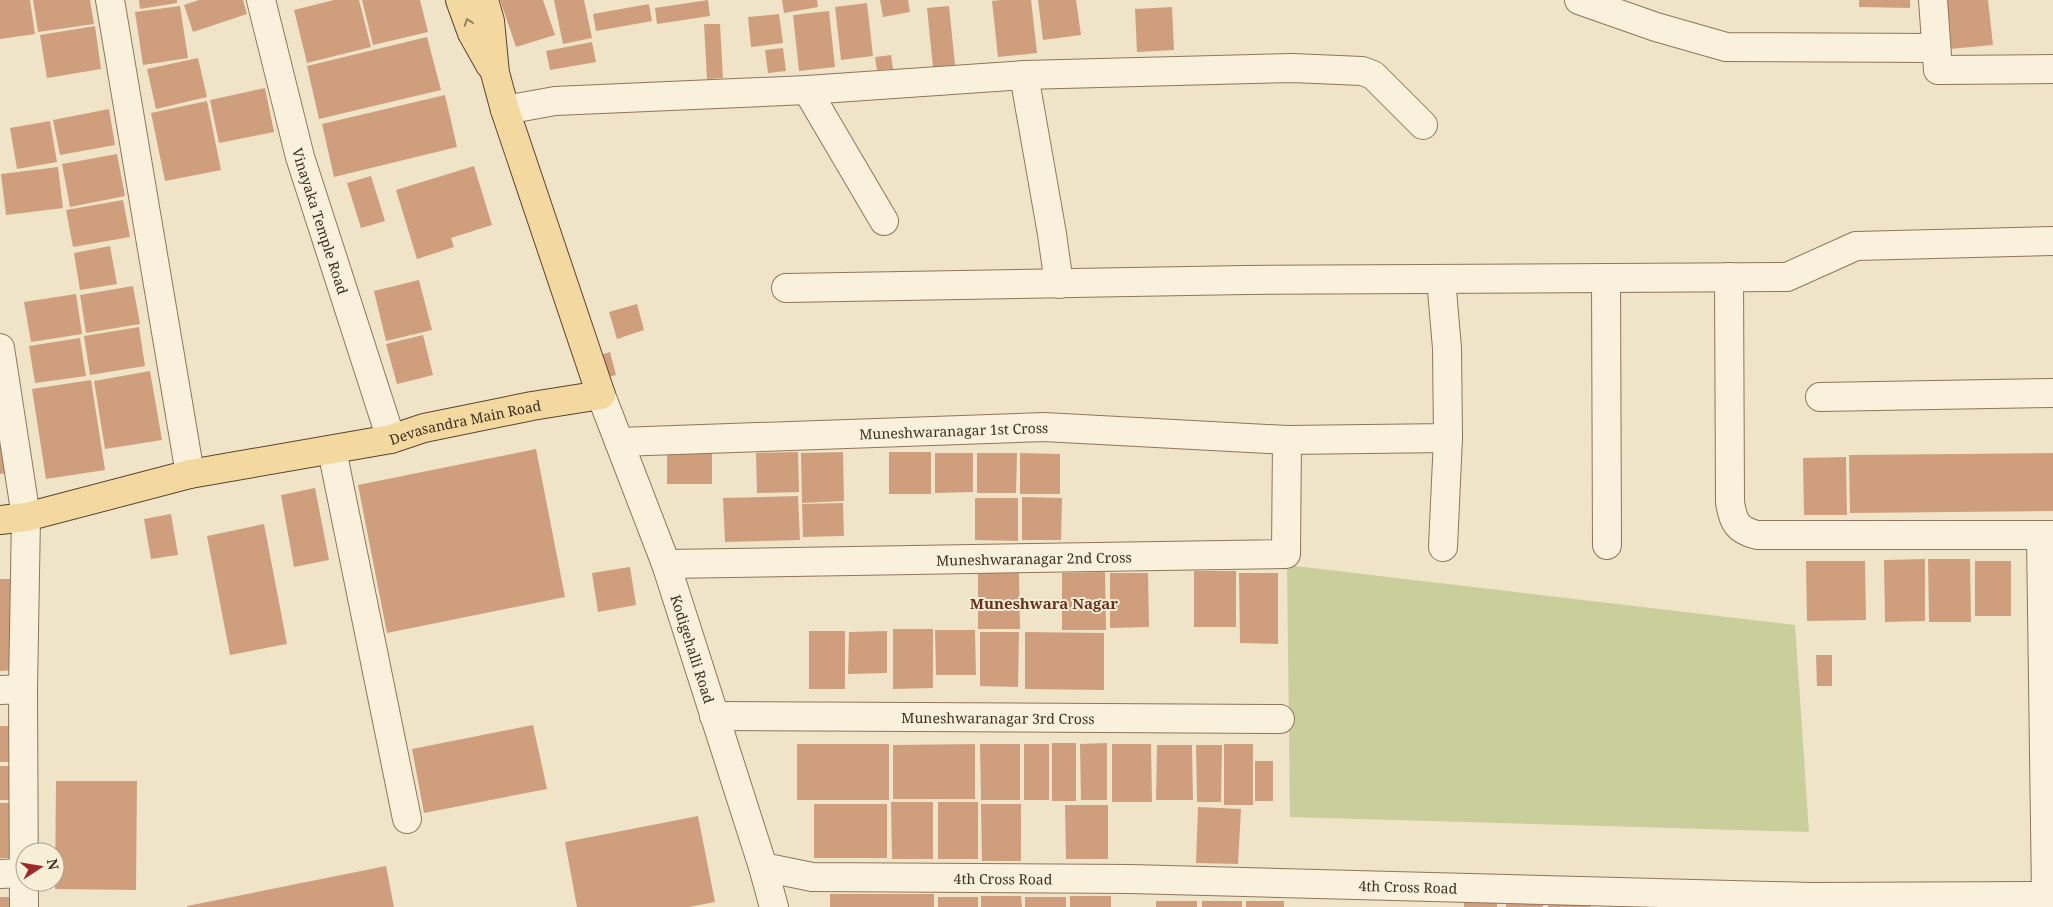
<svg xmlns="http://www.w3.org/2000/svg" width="2053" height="907" font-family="'Noto Serif',serif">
	<rect width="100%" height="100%" fill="#f0e4c8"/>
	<!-- green -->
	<path fill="#c9cf9b" d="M1287,565L1795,625L1809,832L1290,817Z"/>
	<!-- building -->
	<path fill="#cf9f7d" d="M0,0H30L35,34L0,39Z
		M33,0H90L94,24L38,32Z
		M139,0H177V3L140,9Z
		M199,0H243L247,14L193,32L184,5Z
		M334,0H359L371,47L307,63L294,10Z
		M362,0H420L428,32L373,45Z
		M500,0H543L555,35L516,47Z
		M554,0H584L592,38L563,44Z
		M708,0L710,16L657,24L655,8Z
		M782,0H817L818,7L784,13Z
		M880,0H908L910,12L883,17Z
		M1001,0H1031L1037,53L998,57L992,1Z
		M1038,0H1076L1081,35L1043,40Z
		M1859,0H1910V8L1859,7Z
		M1944,0H1988L1993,45L1950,49Z
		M867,3L873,56L841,60L835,7Z
		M649,4L652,21L596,31L593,14Z
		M180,6L188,58L143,65L135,12Z
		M949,6L955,65L933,67L927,8Z
		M1172,7L1174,50L1137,52L1135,9Z
		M829,11L835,67L799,71L793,15Z
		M779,14L783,43L751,47L748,17Z
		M704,24H720L723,78L707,79Z
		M95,26L101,69L47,78L40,35Z
		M427,37L441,90L319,119L307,66Z
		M592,42L596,62L550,70L546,51Z
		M783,48L786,71L768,73L765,50Z
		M891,55L893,69L877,70L875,57Z
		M198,58L207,97L156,109L147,69Z
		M265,88L274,132L219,143L210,100Z
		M445,95L457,147L334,177L322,124Z
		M207,101L221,170L165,181L151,113Z
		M109,109L115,145L60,155L53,120Z
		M50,121L57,162L17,169L10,128Z
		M117,154L125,196L70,207L62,164Z
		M474,166L492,225L451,238L454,247L417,259L396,190Z
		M58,167L63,208L6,215L1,174Z
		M371,176L385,221L361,228L347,183Z
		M123,200L130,237L73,247L66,210Z
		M110,246L117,284L80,290L74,253Z
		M419,280L432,330L386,341L374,291Z
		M133,286L140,324L86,333L80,295Z
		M76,294L82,334L31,342L24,302Z
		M637,304L644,330L617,339L609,312Z
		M139,327L145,366L90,375L84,336Z
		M423,335L433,375L397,384L386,344Z
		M80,338L86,376L35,383L29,346Z
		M610,352L616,375L603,378L597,356Z
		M150,371L162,440L105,449L94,381Z
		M91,380L105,470L46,479L32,389Z
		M1,443L6,473L0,474V444Z
		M536,449L565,597L387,633L358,485Z
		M667,451H712V484H667Z
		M798,452L799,492L757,493L756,453Z
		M843,452L844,501L802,503L801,453Z
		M889,452H931V494H889Z
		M935,453H973V492L935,493Z
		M977,453H1017L1016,493H977Z
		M1020,453L1060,454V494H1020Z
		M2053,453V511L1850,513L1849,455Z
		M1846,457L1847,515H1804L1803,458Z
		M315,488L329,560L294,567L281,495Z
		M798,496L800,540L725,542L723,498Z
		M1022,497L1062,498L1061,540H1022Z
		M975,498H1018V541L975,540Z
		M843,503L844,536L803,537L802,504Z
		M171,514L178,555L151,559L144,519Z
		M264,524L287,644L230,655L207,536Z
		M1925,559V621L1885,622L1884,560Z
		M1928,559H1970L1971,622H1929Z
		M1806,561H1865L1866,620L1807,621Z
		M1975,561H2011V616H1975Z
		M630,567L636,605L598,612L592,573Z
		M1194,571H1236V627H1194Z
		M1105,572L1106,630H1062V573Z
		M978,573H1019L1020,629H978Z
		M1110,573H1148L1149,627L1110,628Z
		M1239,573H1278V644L1240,643Z
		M0,579H13L16,670L0,671Z
		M893,629H933V688L893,689Z
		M935,630H975L976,675H936Z
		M809,631H845V689H809Z
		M887,631V673L848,674L849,632Z
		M980,632H1019L1018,687L980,686Z
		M1025,632L1104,633V690L1025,689Z
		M1816,655H1832V686H1817Z
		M533,725L547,789L424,813L412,749Z
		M0,726H13V762H0Z
		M1052,743H1076V801H1052Z
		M1107,743V800H1081L1080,744Z
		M797,744H889V800H797Z
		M975,744V799H893V745Z
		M980,744H1020V800H981Z
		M1024,744H1049V800H1024Z
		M1112,744H1151L1152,802H1112Z
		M1224,744H1253V805H1224Z
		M1157,745H1192L1193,800H1156Z
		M1196,745H1222L1221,802H1197Z
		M1255,761H1273V801H1255Z
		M0,766H17V800H0Z
		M56,781H137L136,890L55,889Z
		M891,802H933V859H892Z
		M938,802H978V859H938Z
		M0,803H15L14,858H0Z
		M814,804H887V858H814Z
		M981,804H1021V861H982Z
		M1065,805H1108V859H1066Z
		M1198,807L1241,809L1238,864L1196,863Z
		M698,816L715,902L689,907H577L565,842Z
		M386,866L394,907H187V906Z
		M830,894H934V907H830Z
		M981,896H1021L1022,907H981Z
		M1070,896H1111V907H1070Z
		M0,897H13V907H0Z
		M938,897H978V907H938Z
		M1025,897H1066V907H1025Z
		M1156,901H1197V907H1156Z
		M1202,901H1242V907H1202Z
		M1246,901H1284V907H1246Z
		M1464,902H1497V907H1464Z
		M1506,903L1543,904V907H1506Z
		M1591,903V907H1548V904Z"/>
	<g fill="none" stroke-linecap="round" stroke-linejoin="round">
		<defs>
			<g id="minor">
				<path d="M110,0L190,474"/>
				<path id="s1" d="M261,0L300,157L391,439"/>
				<path d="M1579,0L1656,27L1726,47L1935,48"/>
				<path d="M1933,0L1938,70L2053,69"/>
				<path d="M1024,75L1052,234L1059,284"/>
				<path d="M807,90L884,221"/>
				<path d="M505,110L555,101L807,90L1024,75L1292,68L1362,71L1373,75L1423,125"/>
				<path d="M1729,277L1730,502C1733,522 1737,530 1757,535H2053"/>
				<path d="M1606,278L1607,545"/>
				<path d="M786,288L1245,280L1787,277L1856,246L2053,241"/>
				<path d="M0,348L26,517L23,689L24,907"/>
				<path id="s2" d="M601,395L666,564L763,867L774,907"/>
				<path d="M1820,397L2053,393"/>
				<path id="s3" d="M619,442L1044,427L1287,440L1448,438L1447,348L1441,279"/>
				<path d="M332,450L407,819"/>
				<path d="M2041,536L2046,896"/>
				<path d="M1443,547L1448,438"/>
				<path id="s4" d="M666,564L1286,554L1287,440"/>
				<path d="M0,690L23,689"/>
				<path id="s5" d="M714,716L1280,719"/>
				<path id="s6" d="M763,867L812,877L1130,879L1811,897L2053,896"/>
				<path d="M0,874L24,873"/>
			</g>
			<g id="major">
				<path d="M460,0L472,33L490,65"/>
				<path id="s7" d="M0,520L26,517L190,474L391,439L424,428L532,406L601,395L505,110L495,73L490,21L484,0"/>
			</g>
		</defs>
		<!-- minor casing -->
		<use href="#minor" stroke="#8d765c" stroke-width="30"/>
		<!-- major casing -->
		<use href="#major" stroke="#5b4430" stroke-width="30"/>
		<!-- minor -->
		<use href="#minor" stroke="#faf1dc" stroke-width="28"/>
		<!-- major -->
		<use href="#major" stroke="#f3d9a0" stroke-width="28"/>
	</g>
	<!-- one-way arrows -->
	<defs><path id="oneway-chevron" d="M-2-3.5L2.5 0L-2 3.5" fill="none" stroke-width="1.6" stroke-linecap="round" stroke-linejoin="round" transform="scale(1.25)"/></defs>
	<use stroke="#988460" href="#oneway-chevron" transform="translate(468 22) rotate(-110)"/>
	<g text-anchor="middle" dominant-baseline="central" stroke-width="4" stroke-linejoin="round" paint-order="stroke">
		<!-- street labels -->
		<g font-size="14" fill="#3d2e20" stroke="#f7eed8">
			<text stroke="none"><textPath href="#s1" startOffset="229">Vinayaka Temple Road</textPath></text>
			<text stroke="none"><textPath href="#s7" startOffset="476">Devasandra Main Road</textPath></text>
			<text stroke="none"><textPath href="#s3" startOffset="335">Muneshwaranagar 1st Cross</textPath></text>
			<text stroke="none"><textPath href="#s4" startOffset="368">Muneshwaranagar 2nd Cross</textPath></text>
			<text stroke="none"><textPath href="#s2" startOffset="270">Kodigehalli Road</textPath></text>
			<text stroke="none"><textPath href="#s5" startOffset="284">Muneshwaranagar 3rd Cross</textPath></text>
			<text stroke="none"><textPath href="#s6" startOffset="241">4th Cross Road</textPath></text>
			<text stroke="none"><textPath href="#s6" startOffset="646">4th Cross Road</textPath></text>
		</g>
		<!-- neighbourhood labels -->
		<g font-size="15" font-weight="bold" fill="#6b2e1e" stroke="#f7eed8">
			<text x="1044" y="603">Muneshwara Nagar</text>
		</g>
	</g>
	<!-- north arrow -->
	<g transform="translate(40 867) rotate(78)"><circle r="24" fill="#f7eed8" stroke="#ada18e"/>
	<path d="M0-4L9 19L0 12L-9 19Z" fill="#9e2a2b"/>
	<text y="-8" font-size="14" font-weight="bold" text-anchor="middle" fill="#3d2e20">N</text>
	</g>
</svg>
